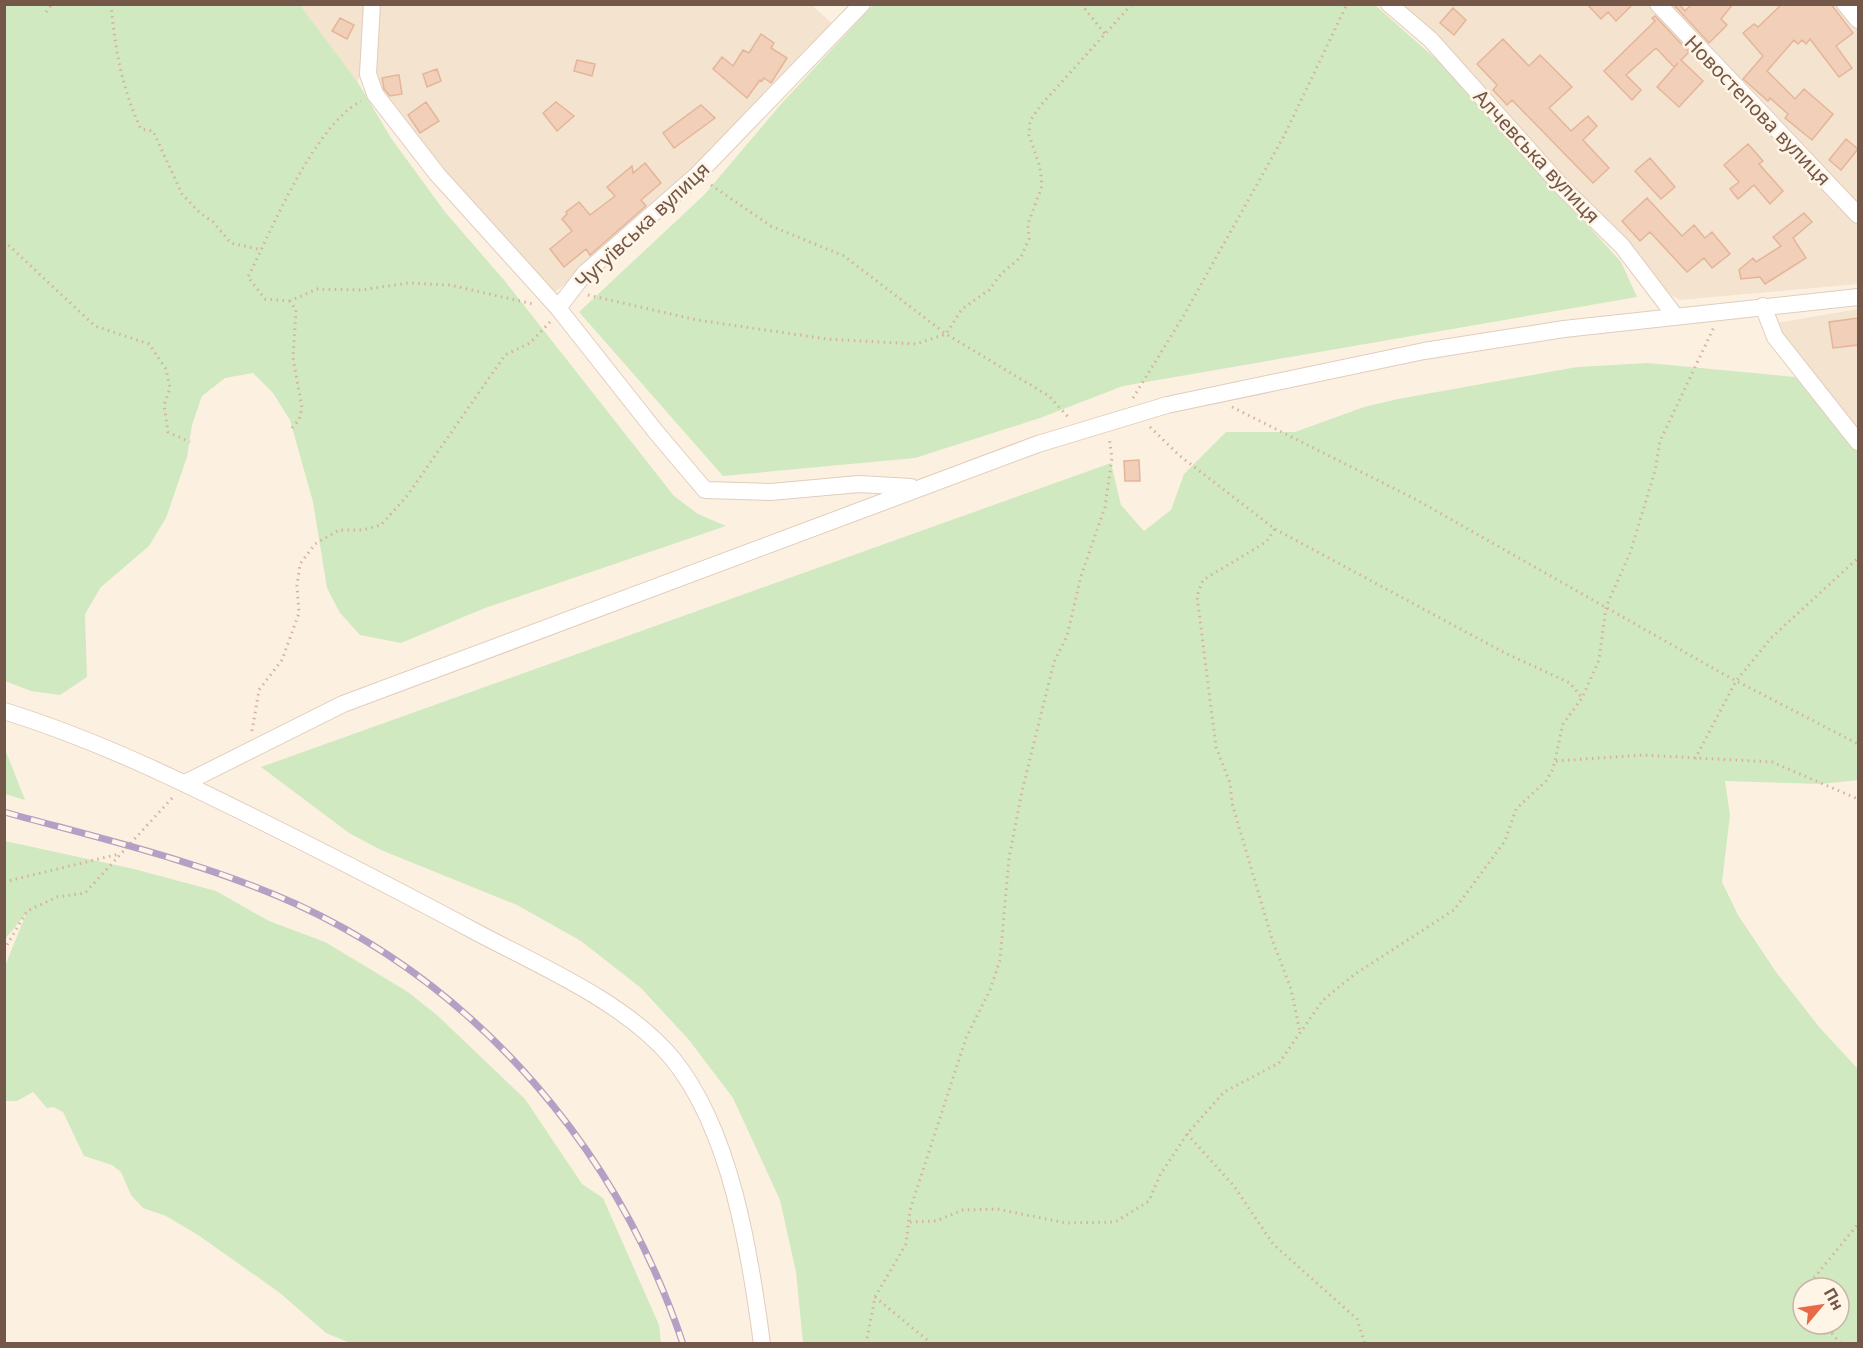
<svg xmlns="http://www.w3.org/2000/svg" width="1863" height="1348" font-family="'Noto Sans',sans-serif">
	<rect width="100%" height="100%" fill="#fcf1e1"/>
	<!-- residential -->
	<path fill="#f4e3cf" d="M300,5H369L366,69L357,81Z
		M376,5H812L836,27L743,124L575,277L552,294L471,209L375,81Z
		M1394,5H1653L1858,220V284L1680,300L1659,288Z
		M1663,5H1840L1858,26V211Z
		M1858,309V433L1789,349L1776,323Z"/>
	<!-- green -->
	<path fill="#d0e9c0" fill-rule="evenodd" d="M874,4L1375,5L1445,67L1621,262L1637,297L1123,386L1040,418L915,458L723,476L579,312L704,195L782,103Z
		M4,5H300L357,81L391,138L445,212L504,280L674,496L698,514L726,526L485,608L401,643L360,635L340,613L327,588L313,502L290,420L273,393L253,373L225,378L202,396L192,425L187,457L166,518L149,546L101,587L85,614L87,677L60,695L31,691L5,681Z
		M1648,363L1795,377L1858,449V780L1821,784L1725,781L1730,815L1722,882L1738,915L1776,972L1820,1028L1858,1069V1343H803L796,1272L780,1200L733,1098L689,1040L641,988L581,941L517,905L381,850L349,833L261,767L1111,463L1121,505L1144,531L1171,510L1184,474L1226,432H1295L1364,407L1398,399L1577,367ZM1803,1288H1839V1324H1803Z
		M5,749L25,800L5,794Z
		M5,841L134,869L216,891L269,921L325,942L408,992L438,1016L525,1099L582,1184L603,1198L659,1325L661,1343H350L326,1333L280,1293L198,1235L166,1216L143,1208L131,1195L121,1172L112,1165L84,1156L63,1112L53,1107L47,1108L33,1092L17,1101H5V966L26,914L5,939Z"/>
	<!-- building -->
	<path fill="#f2cfb8" stroke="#e4b599" stroke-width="1.5" d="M1587,4H1633L1616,21L1608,12L1601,19Z
		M1673,4H1679L1685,11L1692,4H1733L1721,19L1727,25L1709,43Z
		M1782,4H1831L1853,33L1836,46L1852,68L1839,77L1810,39L1806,44L1802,40L1798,44L1794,40L1767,71L1795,99L1804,89L1833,114L1812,140L1785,118L1788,114L1770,98L1768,101L1743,79L1763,56L1743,33L1754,24L1758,27Z
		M1453,8L1466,20L1454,35L1440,23Z
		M1655,16L1689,52L1681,60L1703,81L1679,107L1657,87L1678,63L1674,67L1656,48L1626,75L1641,90L1632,100L1604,71L1655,21L1652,18Z
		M340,18L354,25L347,39L332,31Z
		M761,34L774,43L771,48L787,58L771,83L764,78L762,81L760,80L747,98L713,69L722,57L733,66L743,50L749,53Z
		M1503,39L1529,66L1540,55L1572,87L1549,108L1571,131L1588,116L1597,126L1583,140L1609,168L1593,183L1512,100L1507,105L1493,90L1497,85L1477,64Z
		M577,60L595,64L592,76L574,71Z
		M437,69L441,81L427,87L423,74Z
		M397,75H399L402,94L390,96L384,89L382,78Z
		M426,102L439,121L420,133L408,115Z
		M556,102L574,116L557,131L543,113Z
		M701,105L715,118L674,148L663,133Z
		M1846,139L1858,149L1841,170L1829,160Z
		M1748,144L1763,161L1759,164L1783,191L1770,204L1754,185L1738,199L1730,189L1739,182L1724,165Z
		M1650,158L1675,187L1661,199L1635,171Z
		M645,163L661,183L641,200L646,206L590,255L586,249L564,267L550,249L572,231L562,219L567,214L566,212L579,202L590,215L615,196L607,187L632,166L633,173Z
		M1647,198L1682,236L1694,225L1705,238L1712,232L1730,254L1712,268L1704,258L1687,272L1650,232L1640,241L1622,221Z
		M1804,213L1812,222L1793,238L1806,258L1765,284L1760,277L1741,279L1739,270L1753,258L1756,262L1781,246L1773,237Z
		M1858,318V345L1833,348L1829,322Z
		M1139,460L1140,481H1125L1124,461Z"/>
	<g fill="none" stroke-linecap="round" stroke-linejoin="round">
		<defs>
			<path id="minor" d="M372,4L368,74L375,94L437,174L558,308L656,432L705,490L771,492L859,484L911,487
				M1389,4L1431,40L1562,187L1622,246L1676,317
				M1658,4L1858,215
				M1845,4L1858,20
				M1763,306L1775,337L1858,442
				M558,308L585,273L697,175L862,4
				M4,711C98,740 185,783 273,827C341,861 409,896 476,932C540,966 625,1002 672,1058C731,1130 750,1253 762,1344
				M185,783L343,704L1038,444L1167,405L1424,351L1564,329L1858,297"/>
		</defs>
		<!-- minor casing -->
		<use href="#minor" stroke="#e0cdbd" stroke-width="18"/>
		<!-- path -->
		<path stroke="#d6b29c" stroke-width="3" stroke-dasharray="1.5 4.5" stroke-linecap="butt" d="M111,4C115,49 122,89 141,129L153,131L182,194L199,212L213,222L231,243L262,250
			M1081,4L1105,34
			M46,12L52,4
			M711,185L771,226L844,256L946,334L962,309L989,290L1001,274L1021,257L1029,239L1028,224L1042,186L1040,167L1029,135L1030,121L1041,105L1132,4
			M4,241L95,326L149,344L166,369L170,388L164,405L168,432L190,442
			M588,295L697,320L827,339L916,344L946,334L1049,396L1070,419
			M290,301L265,299L248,277C272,229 314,126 361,101
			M1133,398L1184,315L1284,136L1347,4
			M1232,407L1415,499L1725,675L1858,744
			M1150,427L1180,456L1275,529L1266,542L1203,580L1197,596L1216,747L1230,783L1232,803L1272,939L1291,989L1300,1032
			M292,428L299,420L302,408L293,358L296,310L290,301L317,289L361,290L408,283L450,285L533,304
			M1275,529L1505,653L1570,683L1582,698
			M252,731L259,690L282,660L299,613L297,586L300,564L315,544L339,530H362L381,525L407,496L505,355L530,343L550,322
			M1695,759L1736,681L1772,637L1858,558
			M1556,761L1643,755L1772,762L1858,799
			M4,882L119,854
			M4,950L27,911L57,897L85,893L174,796
			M1187,1134L1234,1186L1273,1244L1357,1319L1365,1344
			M910,1222L936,1221L963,1210L997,1209L1066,1223L1115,1222L1149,1201L1160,1175L1187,1134L1224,1092L1279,1063L1323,1000L1355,974L1454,910L1505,841L1516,809L1546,781L1553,769L1563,724L1582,698L1599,660L1606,607L1630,553L1655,471L1660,441L1714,327
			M1810,1288L1809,1284L1858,1224
			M875,1297L932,1344
			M1824,1324L1841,1344
			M866,1344L875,1297L906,1244L910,1210L966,1038L990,990L1000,960L1009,858L1022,791L1054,662L1067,636L1081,576L1105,507L1112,458L1109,437"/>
		<!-- minor -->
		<use href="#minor" stroke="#fff" stroke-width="16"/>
		<defs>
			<path id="rail" d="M4,812C102,839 203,862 296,904C481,989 619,1152 683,1344"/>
		</defs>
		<!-- rail casing -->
		<use href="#rail" stroke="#b4a0c5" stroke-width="7"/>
		<!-- rail -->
		<use href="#rail" stroke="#fff5e7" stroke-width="4.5" stroke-dasharray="14" stroke-linecap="butt"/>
	</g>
	<g text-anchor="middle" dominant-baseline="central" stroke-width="5" stroke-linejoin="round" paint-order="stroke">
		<!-- street labels -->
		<g font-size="20" fill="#735748" stroke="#fff5e7">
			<text transform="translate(1758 110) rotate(46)">Новостепова вулиця</text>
			<text transform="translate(1537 156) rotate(47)">Алчевська вулиця</text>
			<text transform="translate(642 225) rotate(-43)">Чугуївська вулиця</text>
		</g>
	</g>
	<!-- border -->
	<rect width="1863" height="1348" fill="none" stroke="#735748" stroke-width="12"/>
	<!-- north arrow -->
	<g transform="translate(1821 1306) rotate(61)"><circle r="28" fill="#fff5e7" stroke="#c7b6a7" stroke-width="1.5"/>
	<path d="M0-4.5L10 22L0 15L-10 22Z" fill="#e76945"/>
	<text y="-9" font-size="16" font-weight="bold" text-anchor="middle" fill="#735748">Пн</text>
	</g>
</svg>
